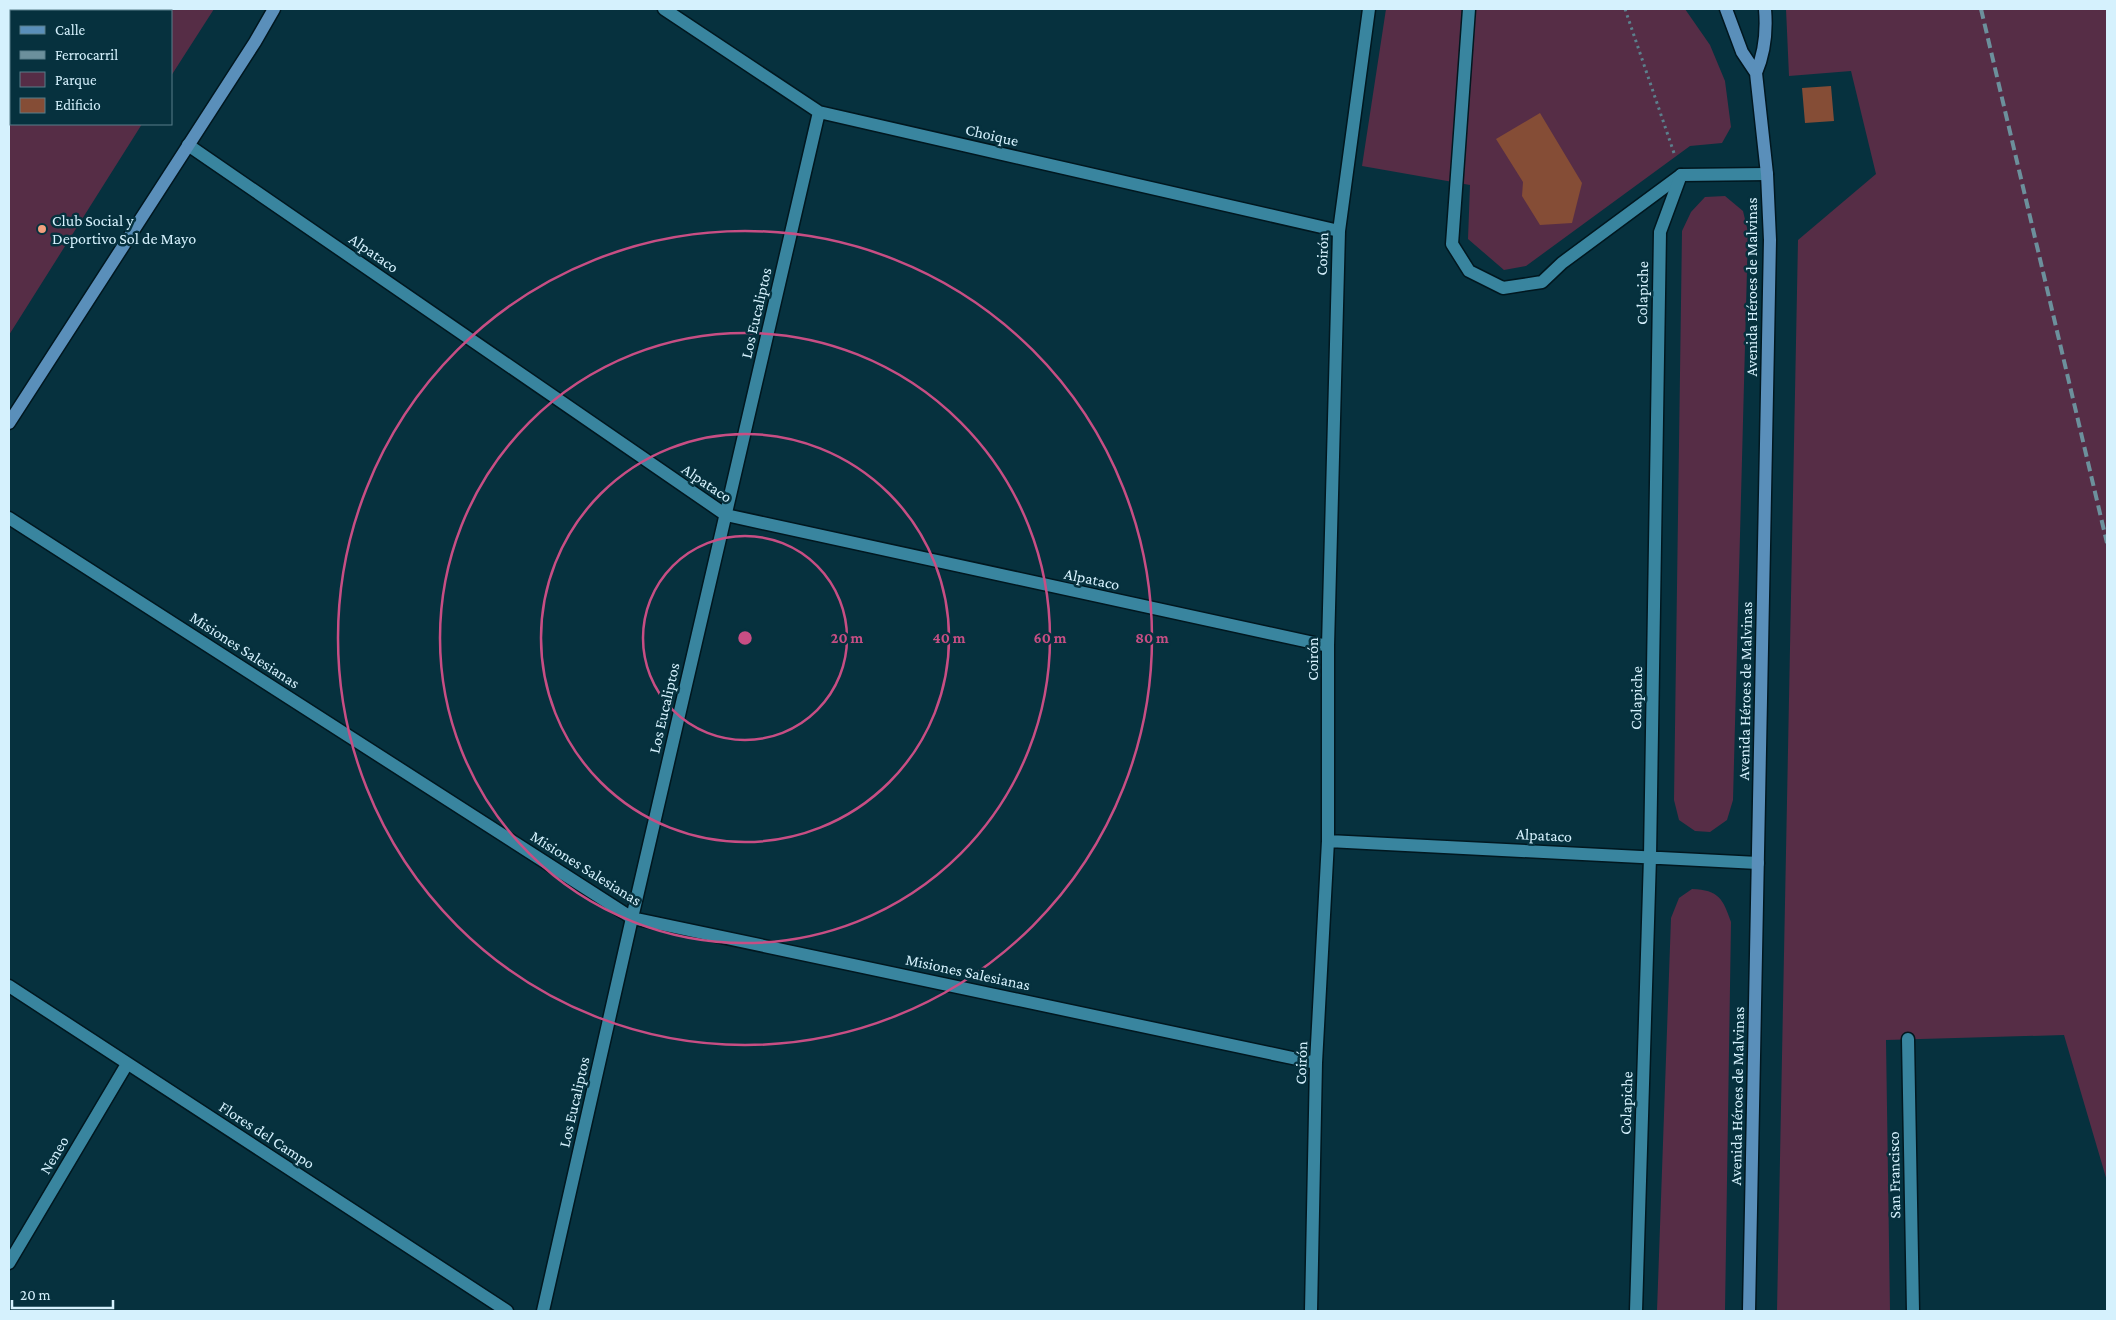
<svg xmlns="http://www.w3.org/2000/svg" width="2116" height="1320" font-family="'Crimson Pro',serif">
	<rect width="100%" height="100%" fill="#06313e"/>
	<!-- green -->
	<path fill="#562d46" d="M9,9H214L171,76V11H11V124H142L9,335Z
		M1386,9H1685L1710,45L1725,81L1731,127L1722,143L1690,146L1526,266L1504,270L1468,239L1470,185L1362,166Z
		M1786,9H2107V1181L2064,1035L1886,1040L1890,1311H1777L1798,240L1876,174L1851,71L1789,76Z
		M1725,196L1743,211L1748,232L1733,800L1727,820L1710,832L1695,831L1679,820L1674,800L1682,231L1691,212L1705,197Z
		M1692,889C1719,890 1723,899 1731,922L1725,1311H1657L1671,918L1679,898Z"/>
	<!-- building -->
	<path fill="#854d36" d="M28,9H110L108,11H27Z
		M11,35V86L9,85V39Z
		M1831,86L1834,121L1805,123L1802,88Z
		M1540,113L1582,183L1572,223L1540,225L1522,196L1523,182L1496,139Z"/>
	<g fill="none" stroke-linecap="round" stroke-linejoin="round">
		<defs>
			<path id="service" d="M1469,9L1452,244L1469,271L1503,288L1542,282L1562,263L1681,175"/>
			<path id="minor" d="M664,9L819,112L1339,231
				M188,145L726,515L1328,646
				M9,518L632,918L1316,1063
				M1328,841L1758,863
				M9,986L507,1311
				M1908,1039L1913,1311
				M9,1263L127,1064
				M543,1311L632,918L819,112
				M1311,1311L1316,1063L1328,841V646L1339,231L1369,9
				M1636,1311L1650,857L1660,232L1681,175L1767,174"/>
			<path id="secondary" d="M1726,9L1742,52L1756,73L1767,174L1770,240L1749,1311
				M1756,73C1765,52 1767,32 1765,9
				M9,423L255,42L274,9"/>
		</defs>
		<!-- service casing -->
		<use href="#service" stroke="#01171f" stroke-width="15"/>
		<!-- minor casing -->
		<use href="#minor" stroke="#01171f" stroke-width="15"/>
		<!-- secondary casing -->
		<use href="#secondary" stroke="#01171f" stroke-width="15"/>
		<!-- path -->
		<path stroke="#5b808d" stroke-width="3" stroke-dasharray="2.5 4" stroke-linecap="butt" d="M1625,9L1674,153"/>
		<!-- service -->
		<use href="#service" stroke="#39859f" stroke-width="12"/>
		<!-- minor -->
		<use href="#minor" stroke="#39859f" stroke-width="12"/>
		<!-- secondary -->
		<use href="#secondary" stroke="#5a8fba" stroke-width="12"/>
		<!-- rail -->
		<path stroke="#6c909c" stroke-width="4" stroke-dasharray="10 5" stroke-linecap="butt" d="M1981,9L2107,543"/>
	</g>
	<!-- distance rings -->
	<g fill="none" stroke="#c74e84" stroke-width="2.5">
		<circle cx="745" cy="638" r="102"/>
		<circle cx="745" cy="638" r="204"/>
		<circle cx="745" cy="638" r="305"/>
		<circle cx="745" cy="638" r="407"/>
	</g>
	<!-- markers -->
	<circle fill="#f2a07f" stroke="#06313e" stroke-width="2" cx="42" cy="229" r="5"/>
	<g text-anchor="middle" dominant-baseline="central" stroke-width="5" stroke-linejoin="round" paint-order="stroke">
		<!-- street labels -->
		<g font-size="16" fill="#d5f1fd" stroke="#06313e">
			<text transform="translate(992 135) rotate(13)">Choique</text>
			<text transform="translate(374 253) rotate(35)">Alpataco</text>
			<text transform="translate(1322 254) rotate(-88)">Coirón</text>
			<text transform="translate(1751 287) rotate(-90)">Avenida Héroes de Malvinas</text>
			<text transform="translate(1642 293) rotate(-89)">Colapiche</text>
			<text transform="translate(756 313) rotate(-77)">Los Eucaliptos</text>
			<text transform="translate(707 483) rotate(34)">Alpataco</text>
			<text transform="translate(1092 579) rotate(12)">Alpataco</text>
			<text transform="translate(245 650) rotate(33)">Misiones Salesianas</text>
			<text transform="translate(1312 659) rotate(-90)">Coirón</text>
			<text transform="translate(1745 691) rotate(-89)">Avenida Héroes de Malvinas</text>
			<text transform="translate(1636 698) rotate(-89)">Colapiche</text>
			<text transform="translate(664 708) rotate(-77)">Los Eucaliptos</text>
			<text transform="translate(1544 835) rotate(3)">Alpataco</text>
			<text transform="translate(586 868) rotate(32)">Misiones Salesianas</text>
			<text transform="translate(968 972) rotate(12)">Misiones Salesianas</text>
			<text transform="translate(1301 1063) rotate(-88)">Coirón</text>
			<text transform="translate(1737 1096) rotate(-89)">Avenida Héroes de Malvinas</text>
			<text transform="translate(574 1102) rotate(-77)">Los Eucaliptos</text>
			<text transform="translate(1626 1103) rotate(-88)">Colapiche</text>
			<text transform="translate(267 1135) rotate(33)">Flores del Campo</text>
			<text transform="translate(54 1155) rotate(-59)">Neneo</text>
			<text transform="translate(1894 1175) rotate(-91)">San Francisco</text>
		</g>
		<!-- poi labels -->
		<g font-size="16" fill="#d5f1fd" stroke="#06313e" text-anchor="start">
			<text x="52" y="220">Club Social y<tspan x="52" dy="18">Deportivo Sol de Mayo</tspan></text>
		</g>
	</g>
	<circle cx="745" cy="638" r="8" fill="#c74e84" stroke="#06313e" stroke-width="2.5"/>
	<g font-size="15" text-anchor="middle" font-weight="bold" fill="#c74e84" stroke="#06313e" stroke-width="5" stroke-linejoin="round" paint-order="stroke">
		<text x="847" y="643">20 m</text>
		<text x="949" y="643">40 m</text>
		<text x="1050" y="643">60 m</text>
		<text x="1152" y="643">80 m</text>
	</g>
	<!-- border -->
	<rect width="2116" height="1320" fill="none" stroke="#d5f1fd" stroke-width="20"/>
	<!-- legend -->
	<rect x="10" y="10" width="162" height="115" fill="#06313e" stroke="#597e8a"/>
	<rect x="20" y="26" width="25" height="8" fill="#5a8fba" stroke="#597e8a"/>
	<text x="55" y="35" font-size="15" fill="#d5f1fd">Calle</text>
	<rect x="20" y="51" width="25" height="8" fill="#6c909c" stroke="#597e8a"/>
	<text x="55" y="60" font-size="15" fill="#d5f1fd">Ferrocarril</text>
	<rect x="20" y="72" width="25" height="15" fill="#562d46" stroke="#597e8a"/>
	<text x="55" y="85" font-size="15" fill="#d5f1fd">Parque</text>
	<rect x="20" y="98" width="25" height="15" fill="#854d36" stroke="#597e8a"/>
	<text x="55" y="110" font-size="15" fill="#d5f1fd">Edificio</text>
	<!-- scale -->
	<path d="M12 1300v8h101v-8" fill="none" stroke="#d5f1fd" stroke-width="2.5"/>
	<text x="20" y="1300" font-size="15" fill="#d5f1fd" stroke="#06313e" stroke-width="4" paint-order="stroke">20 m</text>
</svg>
